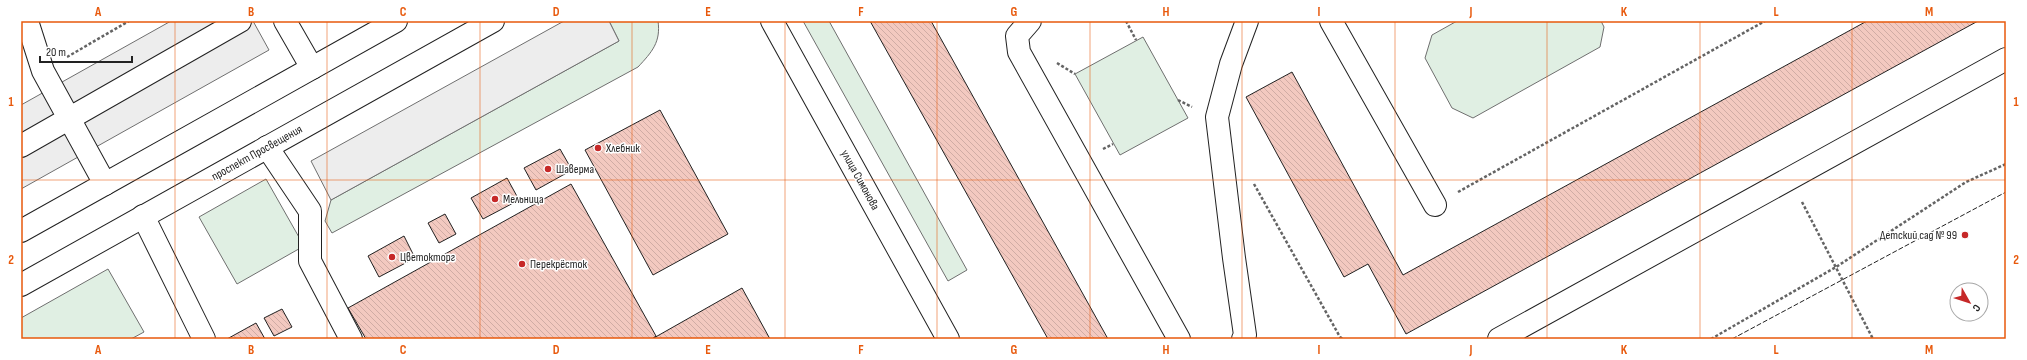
<svg xmlns="http://www.w3.org/2000/svg" width="2027" height="360" font-family="'Sofia Sans Condensed',sans-serif">
	<defs>
		<pattern id="building-back-hatch" width="6" height="6" patternUnits="userSpaceOnUse"><rect width="6" height="6" fill="#f3c9c0"/><path d="M-1 5l2 2M0 0l6 6M5-1l2 2" fill="none" stroke="#d0aca5"/></pattern>
	</defs>
	<rect width="100%" height="100%" fill="#fff"/>
	<!-- green -->
	<path fill="#e0efe3" stroke="#6f6f6f" d="M609,21H658C661,42 652,52 638,67L332,233L325,221L331,200L619,41Z
		M803,21H829L967,270L948,281Z
		M1457,21H1601L1604,27L1600,47L1473,118L1452,108L1425,58L1432,35Z
		M1143,37L1188,118L1120,155L1075,74Z
		M266,179L304,246L237,284L199,217Z
		M108,269L144,332L131,339H21V318Z"/>
	<!-- parking -->
	<path fill="#ededed" stroke="#6f6f6f" d="M171,21H253L269,50L21,189V105Z
		M564,21H609L619,41L331,200L311,161Z"/>
	<!-- building -->
	<path fill="url(#building-back-hatch)" stroke="#222" d="M870,21H931L1108,339H1048Z
		M1867,21H1978L1406,334L1368,264L1344,277L1246,97L1292,72L1403,275Z
		M660,110L728,234L653,275L585,150Z
		M560,149L572,170L536,190L524,168Z
		M507,178L519,200L483,219L471,198Z
		M571,184L656,336L652,339H366L348,308Z
		M445,214L456,234L439,243L428,223Z
		M404,236L415,258L379,277L368,256Z
		M742,288L770,339H652Z
		M282,309L292,327L274,336L264,318Z
		M256,323L265,339H227Z"/>
	<g fill="none" stroke-linecap="round" stroke-linejoin="round">
		<defs>
			<path id="minor" d="M27,21L43,71L105,184
				M285,21L312,68
				M772,21L948,339
				M1030,21L1017,36L1019,52L1179,339
				M1331,21L1435,205
				M21,146L240,21
				M267,147L310,211V261L351,339
				M143,216L204,339
				M1243,339L1245,335L1234,258L1217,117L1231,64L1247,21
				M1499,339L2006,59"/>
			<path id="major" d="M21,231L396,21
				M21,285L493,21"/>
		</defs>
		<!-- minor casing -->
		<use href="#minor" stroke="#222" stroke-width="24"/>
		<!-- major casing -->
		<use href="#major" stroke="#222" stroke-width="24"/>
		<!-- path -->
		<path stroke="#646464" stroke-width="2.5" stroke-dasharray="3 2" stroke-linecap="butt" d="M1126,21L1136,40
			M67,57L129,21
			M1057,63L1075,74
			M1178,100L1192,107
			M1103,149L1113,144
			M1254,184L1340,337L1343,339
			M1458,192L1765,21
			M1802,202L1873,339
			M1711,339L1836,267L1966,182L2006,164"/>
		<!-- minor -->
		<use href="#minor" stroke="#fff" stroke-width="22"/>
		<!-- major -->
		<use href="#major" stroke="#fff" stroke-width="22"/>
		<!-- fence -->
		<path stroke="#222" stroke-width="1" stroke-dasharray="5 2" stroke-linecap="butt" d="M1732,339L2006,192"/>
	</g>
	<!-- grid -->
	<path fill="none" stroke="#e8590c" stroke-width="1" stroke-opacity="0.55" d="M175,21V339M327,21V339M480,21V339M632,21V339M785,21V339M937,21V339M1090,21V339M1242,21V339M1395,21V339M1547,21V339M1700,21V339M1852,21V339M21,180H2006"/>
	<!-- markers -->
	<g fill="#c62828" stroke="#fff" stroke-width="1.5">
		<circle cx="598" cy="148" r="4"/>
		<circle cx="548" cy="169" r="4"/>
		<circle cx="495" cy="199" r="4"/>
		<circle cx="1965" cy="235" r="4"/>
		<circle cx="392" cy="257" r="4"/>
		<circle cx="522" cy="264" r="4"/>
	</g>
	<g text-anchor="middle" dominant-baseline="central" stroke-width="3" stroke-linejoin="round" paint-order="stroke">
		<!-- poi labels -->
		<g font-size="12" fill="#222" stroke="#fff" text-anchor="start">
			<text x="606" y="148">Хлебник</text>
			<text x="556" y="169">Шаверма</text>
			<text x="503" y="199">Мельница</text>
			<text x="1957" y="235" text-anchor="end">Детский сад № 99</text>
			<text x="400" y="257">Цветокторг</text>
			<text x="530" y="264">Перекрёсток</text>
		</g>
		<!-- street labels -->
		<g font-size="12" fill="#222" stroke="#fff">
			<text transform="translate(257 153) rotate(-29)">проспект Просвещения</text>
			<text transform="translate(860 180) rotate(61)">улица Симонова</text>
		</g>
	</g>
	<!-- border -->
	<rect width="2027" height="360" fill="none" stroke="#ffffff" stroke-width="44"/>
	<!-- north arrow -->
	<g transform="translate(1969 302) rotate(129)"><circle r="19" fill="#ffffff" stroke="#a7a7a7"/>
	<path d="M0-3L7 15L0 10L-7 15Z" fill="#c62828"/>
	<text y="-6" font-size="11" font-weight="bold" text-anchor="middle" fill="#222222">С</text>
	</g>
	<!-- scale -->
	<path d="M40 56v6h92v-6" fill="none" stroke="#222222" stroke-width="2"/>
	<text x="46" y="56" font-size="12" fill="#222222" stroke="#ffffff" stroke-width="3" paint-order="stroke">20 m</text>
	<rect x="22" y="22" width="1983" height="316" fill="none" stroke="#e8590c" stroke-width="1.5"/>
	<g font-size="13" text-anchor="middle" font-weight="bold" fill="#e8590c">
		<text x="98" y="16">A</text>
		<text x="251" y="16">B</text>
		<text x="403" y="16">C</text>
		<text x="556" y="16">D</text>
		<text x="708" y="16">E</text>
		<text x="861" y="16">F</text>
		<text x="1014" y="16">G</text>
		<text x="1166" y="16">H</text>
		<text x="1319" y="16">I</text>
		<text x="1471" y="16">J</text>
		<text x="1624" y="16">K</text>
		<text x="1776" y="16">L</text>
		<text x="1929" y="16">M</text>
		<text x="11" y="106">1</text>
		<text x="2016" y="106">1</text>
		<text x="11" y="264">2</text>
		<text x="2016" y="264">2</text>
		<text x="98" y="354">A</text>
		<text x="251" y="354">B</text>
		<text x="403" y="354">C</text>
		<text x="556" y="354">D</text>
		<text x="708" y="354">E</text>
		<text x="861" y="354">F</text>
		<text x="1014" y="354">G</text>
		<text x="1166" y="354">H</text>
		<text x="1319" y="354">I</text>
		<text x="1471" y="354">J</text>
		<text x="1624" y="354">K</text>
		<text x="1776" y="354">L</text>
		<text x="1929" y="354">M</text>
	</g>
</svg>
